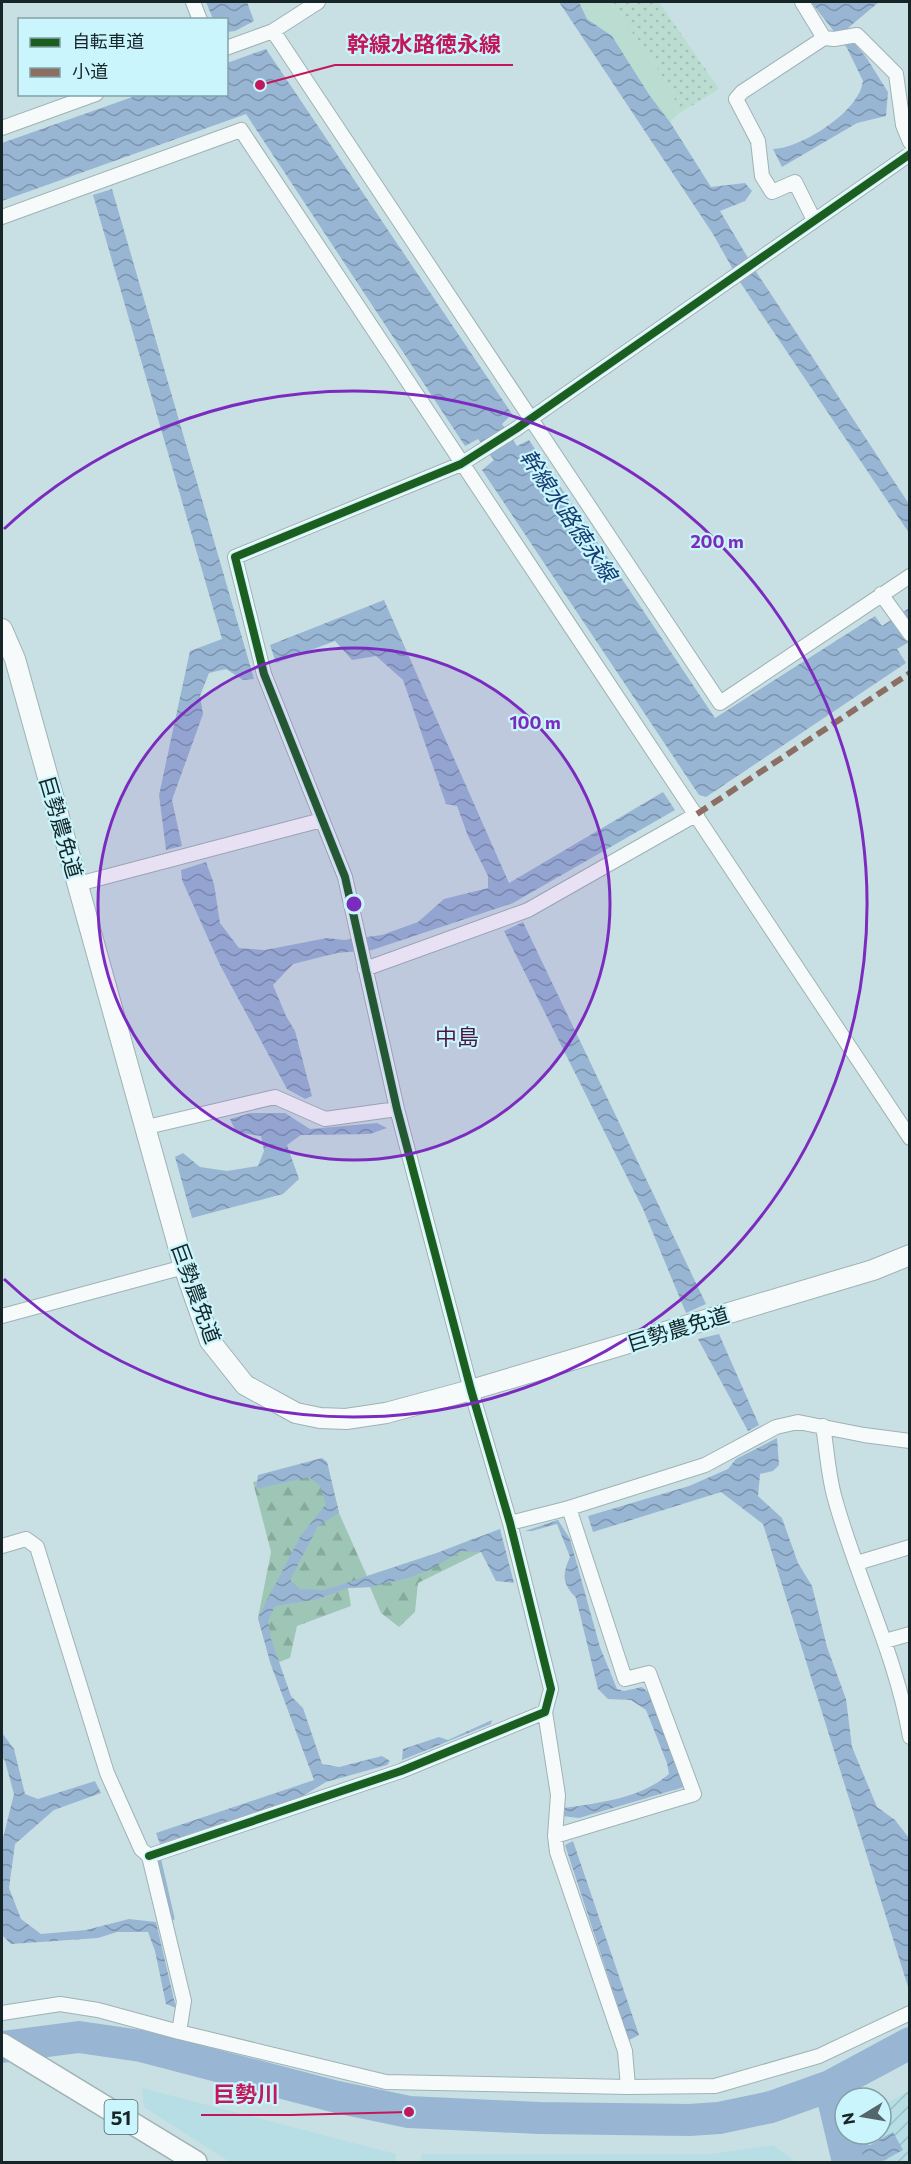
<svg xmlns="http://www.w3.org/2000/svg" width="911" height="2164" font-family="Commissioner,'Noto Sans JP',sans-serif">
	<defs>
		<pattern id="industrial-furrows" width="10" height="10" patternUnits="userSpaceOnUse" patternTransform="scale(1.5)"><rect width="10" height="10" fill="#b7dee5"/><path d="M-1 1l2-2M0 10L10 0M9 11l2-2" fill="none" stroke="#9cbec4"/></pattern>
		<pattern id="forest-firs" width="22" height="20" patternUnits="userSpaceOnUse" patternTransform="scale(1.5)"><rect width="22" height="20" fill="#9ec6b7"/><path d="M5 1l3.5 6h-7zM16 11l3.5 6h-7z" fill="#87aa9d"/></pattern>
		<pattern id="garden-dots" width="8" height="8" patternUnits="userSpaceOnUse" patternTransform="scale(1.5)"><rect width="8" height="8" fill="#bbddd1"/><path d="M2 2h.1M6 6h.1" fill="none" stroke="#a0beb3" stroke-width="1.8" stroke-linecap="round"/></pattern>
		<pattern id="water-waves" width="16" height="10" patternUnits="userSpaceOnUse" patternTransform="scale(1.5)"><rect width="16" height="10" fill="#98b5d4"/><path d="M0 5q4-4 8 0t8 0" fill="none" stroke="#7b93ac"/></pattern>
	</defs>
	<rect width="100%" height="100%" fill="#c8e0e3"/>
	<!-- built -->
	<path fill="#b7dee5" d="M142,2088L396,2154L395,2162H230L144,2107Z
		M773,2145L796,2162H421L422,2154H710Z"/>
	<!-- industrial -->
	<path fill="url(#industrial-furrows)" d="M909,2091V2162H886L870,2134H881V2106Z"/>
	<!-- grass -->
	<path fill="#bbddd1" d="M579,2H611L673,91L678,114L670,122L650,96L612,36L587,19Z"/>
	<!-- forest -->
	<path fill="url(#forest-firs)" d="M327,1462L339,1513L367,1576L437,1553L478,1537L481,1552L418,1583L415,1612L399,1627L381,1613L370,1587L348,1588L351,1606L297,1626L290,1658L271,1665L258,1618L271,1552L253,1482Z"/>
	<!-- garden -->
	<path fill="url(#garden-dots)" d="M611,2H659L719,89L678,114L673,91Z"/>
	<!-- water -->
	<path fill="url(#water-waves)" d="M206,2H247L254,21L235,31L227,32L226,20L213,19Z
		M559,2H579L587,19L612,36L650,96L670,122L711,187L745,183L752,191L745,201L720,211L757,273L909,504V533L740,282L713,234Z
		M811,2H879L848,28L855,44L866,57L888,92L886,116L857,123L782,167L773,149C800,148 845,119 858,95C861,91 862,85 863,81L847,48Z
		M266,49L512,414L502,424L517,446L529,440L715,718L875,616L882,626L909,608V642L897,649L906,663L706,797L699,795L482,470L494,460L478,439L465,446L246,114L2,201V143L138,95L226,94L227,63Z
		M112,189L254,679L243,680L226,669L209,673L200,696L203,714L172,800L182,846L166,850L159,795L190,651L222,639L93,195Z
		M384,600L509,883L663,792L675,810L513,903L372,950L337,953L293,964L273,985L286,1016L295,1031L312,1096L305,1099L287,1089L220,965L182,880L181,870L206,862L214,884L220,923L239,948L265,950L327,938L344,940L382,935L418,922L444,899L488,888V876L468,836L457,806L446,804L403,680L376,656L352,660L335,641L276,663L270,645Z
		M523,922L706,1304L686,1313L643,1209L504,931Z
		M251,1113H285L310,1129L377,1123L387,1128L370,1134L301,1135L287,1145L299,1179L283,1194L192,1218L175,1157L183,1153L200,1167L227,1171L258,1166L264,1151L261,1136L236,1132L230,1119Z
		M719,1334L759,1425L748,1431L698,1339Z
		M777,1438L779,1465L773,1471L760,1474L758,1496L782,1518L798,1563L812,1586L827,1647L846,1699L852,1747L877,1807L895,1820L909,1838V1990L763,1524L721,1492L593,1532L588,1516L689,1486L728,1469L736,1459Z
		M322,1458L327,1462L339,1513L318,1526L290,1580L300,1589L325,1590L437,1553L500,1529L514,1583L496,1581L481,1552L462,1551L429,1570L408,1578L370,1587L347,1588L318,1599L275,1606L268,1620L271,1639L291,1696L303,1708L322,1764L339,1767L382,1756L390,1761L387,1765L326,1782L301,1797L160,1844L156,1833L314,1780L271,1665L258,1618L300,1537L326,1504L320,1486L309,1477L256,1489L258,1475Z
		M558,1520L570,1539L600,1647L617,1689L624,1691L642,1687L648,1692L684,1787L579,1818L562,1816L564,1808C600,1803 641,1798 669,1774L667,1763L646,1710L631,1700L608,1699L598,1689L576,1598C562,1583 562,1575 570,1557L557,1524L532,1531H525Z
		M492,1720L491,1724L402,1760L403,1749L439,1737L448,1740Z
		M2,1733L14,1749L25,1794L38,1799L95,1781L101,1793L54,1810L15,1844L9,1888L21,1919L41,1934L86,1930L129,1919L156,1922L176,2008L166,2004L155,1951L148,1932H117L98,1938L11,1944L2,1935V1842L14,1794L5,1761L2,1757Z
		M573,1841L639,2035L629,2040L565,1845Z
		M893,2132L903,2150L881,2162H835L829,2139L855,2134L860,2142L870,2145Z"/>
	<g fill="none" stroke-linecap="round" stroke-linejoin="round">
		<!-- stream -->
		<path stroke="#98b5d4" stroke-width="5" d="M159,1861L172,1918"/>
		<!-- river -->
		<path stroke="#98b5d4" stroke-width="32" d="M2,2047L79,2037L141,2046L337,2097L409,2112L539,2118L689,2120L719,2118L771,2107L830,2086L910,2043
			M830,2086L848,2162"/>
		<defs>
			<path id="street" d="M193,2L200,20
				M802,2L824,38L834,39L857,35L896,74L903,125L910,142
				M273,31L720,703L910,576
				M226,48L273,31L318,2
				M2,128L96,94
				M2,217L241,130C463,467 688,801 910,1138
				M814,220L795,182L772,192L762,176L758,141L736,99L742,92L824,38
				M881,594L910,634
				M78,884L322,820
				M365,969L528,910L697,814
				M147,1127L275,1097L325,1119L397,1109
				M2,1316L184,1267
				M823,1426C827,1450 828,1475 835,1499C857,1579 896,1654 910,1737
				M510,1523L569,1508L705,1465L776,1427L798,1422L864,1435L910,1441
				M2,1546L26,1539L37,1547L107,1773L141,1849L149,1856L184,2001L179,2032
				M857,1563L910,1547
				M885,1641L910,1634
				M545,1712L558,1795L555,1836L557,1852L625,2051L628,2087
				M555,1836L694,1794L649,1673L625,1679L569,1508
				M149,1856L401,1771L545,1712L551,1689L510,1523L471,1390L397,1109L345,877L264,674L235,557L461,464L516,429L910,154
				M2,2013L60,2004L98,2010L179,2032L386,2082L628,2087L715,2086L819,2056L910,2013"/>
			<path id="secondary" d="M2,629L15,659L184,1267L210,1341L245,1385L296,1413L320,1418L346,1419L386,1413L471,1390L873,1270L910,1255"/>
			<path id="primary" d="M2,2044L196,2162"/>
		</defs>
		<!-- street casing -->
		<use href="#street" stroke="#9fb2b4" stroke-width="16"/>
		<!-- secondary casing -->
		<use href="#secondary" stroke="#9fb2b4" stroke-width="22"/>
		<!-- primary casing -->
		<use href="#primary" stroke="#9fb2b4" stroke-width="24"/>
		<!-- street -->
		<use href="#street" stroke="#f7fafb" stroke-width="14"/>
		<!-- secondary -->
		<use href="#secondary" stroke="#f7fafb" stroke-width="20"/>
		<!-- primary -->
		<use href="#primary" stroke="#f7fafb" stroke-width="21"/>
		<!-- quiet -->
		<path stroke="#8d6e63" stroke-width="6" stroke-dasharray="12 6" stroke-linecap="butt" d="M697,814L910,673"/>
		<defs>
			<path id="cycleway" d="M149,1856L401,1771L545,1712L551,1689L510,1523L471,1390L397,1109L345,877L264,674L235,557L461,464L516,429L910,154"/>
		</defs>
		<!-- cycleway casing -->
		<use href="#cycleway" stroke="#caf5fc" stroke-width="11"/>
		<!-- cycleway -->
		<use href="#cycleway" stroke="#1b5e20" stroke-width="8"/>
	</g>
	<!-- distance rings -->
	<circle cx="354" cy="904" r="256" fill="#7b2cbf" fill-opacity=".12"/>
	<g fill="none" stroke="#7b2cbf" stroke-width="3">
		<circle cx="354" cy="904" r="256"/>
		<path d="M4 529A513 513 0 1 1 4 1279"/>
	</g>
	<g text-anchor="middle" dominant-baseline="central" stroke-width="4.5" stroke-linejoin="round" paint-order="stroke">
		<!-- shield labels -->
		<rect fill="#caf5fc" stroke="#4b6368" stroke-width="1.5" x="104.5" y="2100" width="33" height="34" rx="4.5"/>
		<g font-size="20" font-weight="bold" fill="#152528">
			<text x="121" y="2117">51</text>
		</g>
		<!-- street labels -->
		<g font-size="21" fill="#152528" stroke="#caf5fc">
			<text transform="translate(62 827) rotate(74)">巨勢農免道</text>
			<text transform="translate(197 1293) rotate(70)">巨勢農免道</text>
			<text transform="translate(678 1328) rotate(-17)">巨勢農免道</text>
		</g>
		<!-- water labels -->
		<g font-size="22" font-style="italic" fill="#153c71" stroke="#caf5fc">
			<text transform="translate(569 515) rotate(56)">幹線水路徳永線</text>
		</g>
		<!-- neighbourhood labels -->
		<g font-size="22" fill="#4a1746" stroke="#caf5fc">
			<text x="457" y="1036">中島</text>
		</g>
	</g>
	<circle cx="354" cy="904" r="9" fill="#7b2cbf" stroke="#caf5fc" stroke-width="3"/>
	<g font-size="18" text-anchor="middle" font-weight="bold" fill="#7b2cbf" stroke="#caf5fc" stroke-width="4.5" stroke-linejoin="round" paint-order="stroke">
		<text x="717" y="548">200 m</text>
		<text x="535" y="729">100 m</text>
	</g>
	<!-- callouts -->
	<path fill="none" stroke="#c2185b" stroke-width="2" d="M260 85L335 65H513M409 2112L291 2115H201"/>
	<g fill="#c2185b" stroke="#caf5fc" stroke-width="2">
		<circle cx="260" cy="85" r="6"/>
		<circle cx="409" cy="2112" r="6"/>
	</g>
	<g font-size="22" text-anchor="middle" font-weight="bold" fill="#c2185b" stroke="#caf5fc" stroke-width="4.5" stroke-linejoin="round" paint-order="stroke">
		<text x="424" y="52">幹線水路徳永線</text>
		<text x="246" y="2102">巨勢川</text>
	</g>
	<!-- border -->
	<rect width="911" height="2164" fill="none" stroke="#152528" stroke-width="6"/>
	<!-- legend -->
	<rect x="18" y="18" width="210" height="78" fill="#caf5fc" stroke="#82a2a7" stroke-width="1.5"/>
	<rect x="30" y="38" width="30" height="9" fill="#1b5e20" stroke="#82a2a7" stroke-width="1.5"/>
	<text x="72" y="48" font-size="18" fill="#152528">自転車道</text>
	<rect x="30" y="68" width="30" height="9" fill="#8d6e63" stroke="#82a2a7" stroke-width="1.5"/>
	<text x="72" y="78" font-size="18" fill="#152528">小道</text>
	<!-- north arrow -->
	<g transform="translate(863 2116) rotate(259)"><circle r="28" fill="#caf5fc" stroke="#82a2a7" stroke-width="1.5"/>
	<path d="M0-4.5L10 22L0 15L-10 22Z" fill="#546669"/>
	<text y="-9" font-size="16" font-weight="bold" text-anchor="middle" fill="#152528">N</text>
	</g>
</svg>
